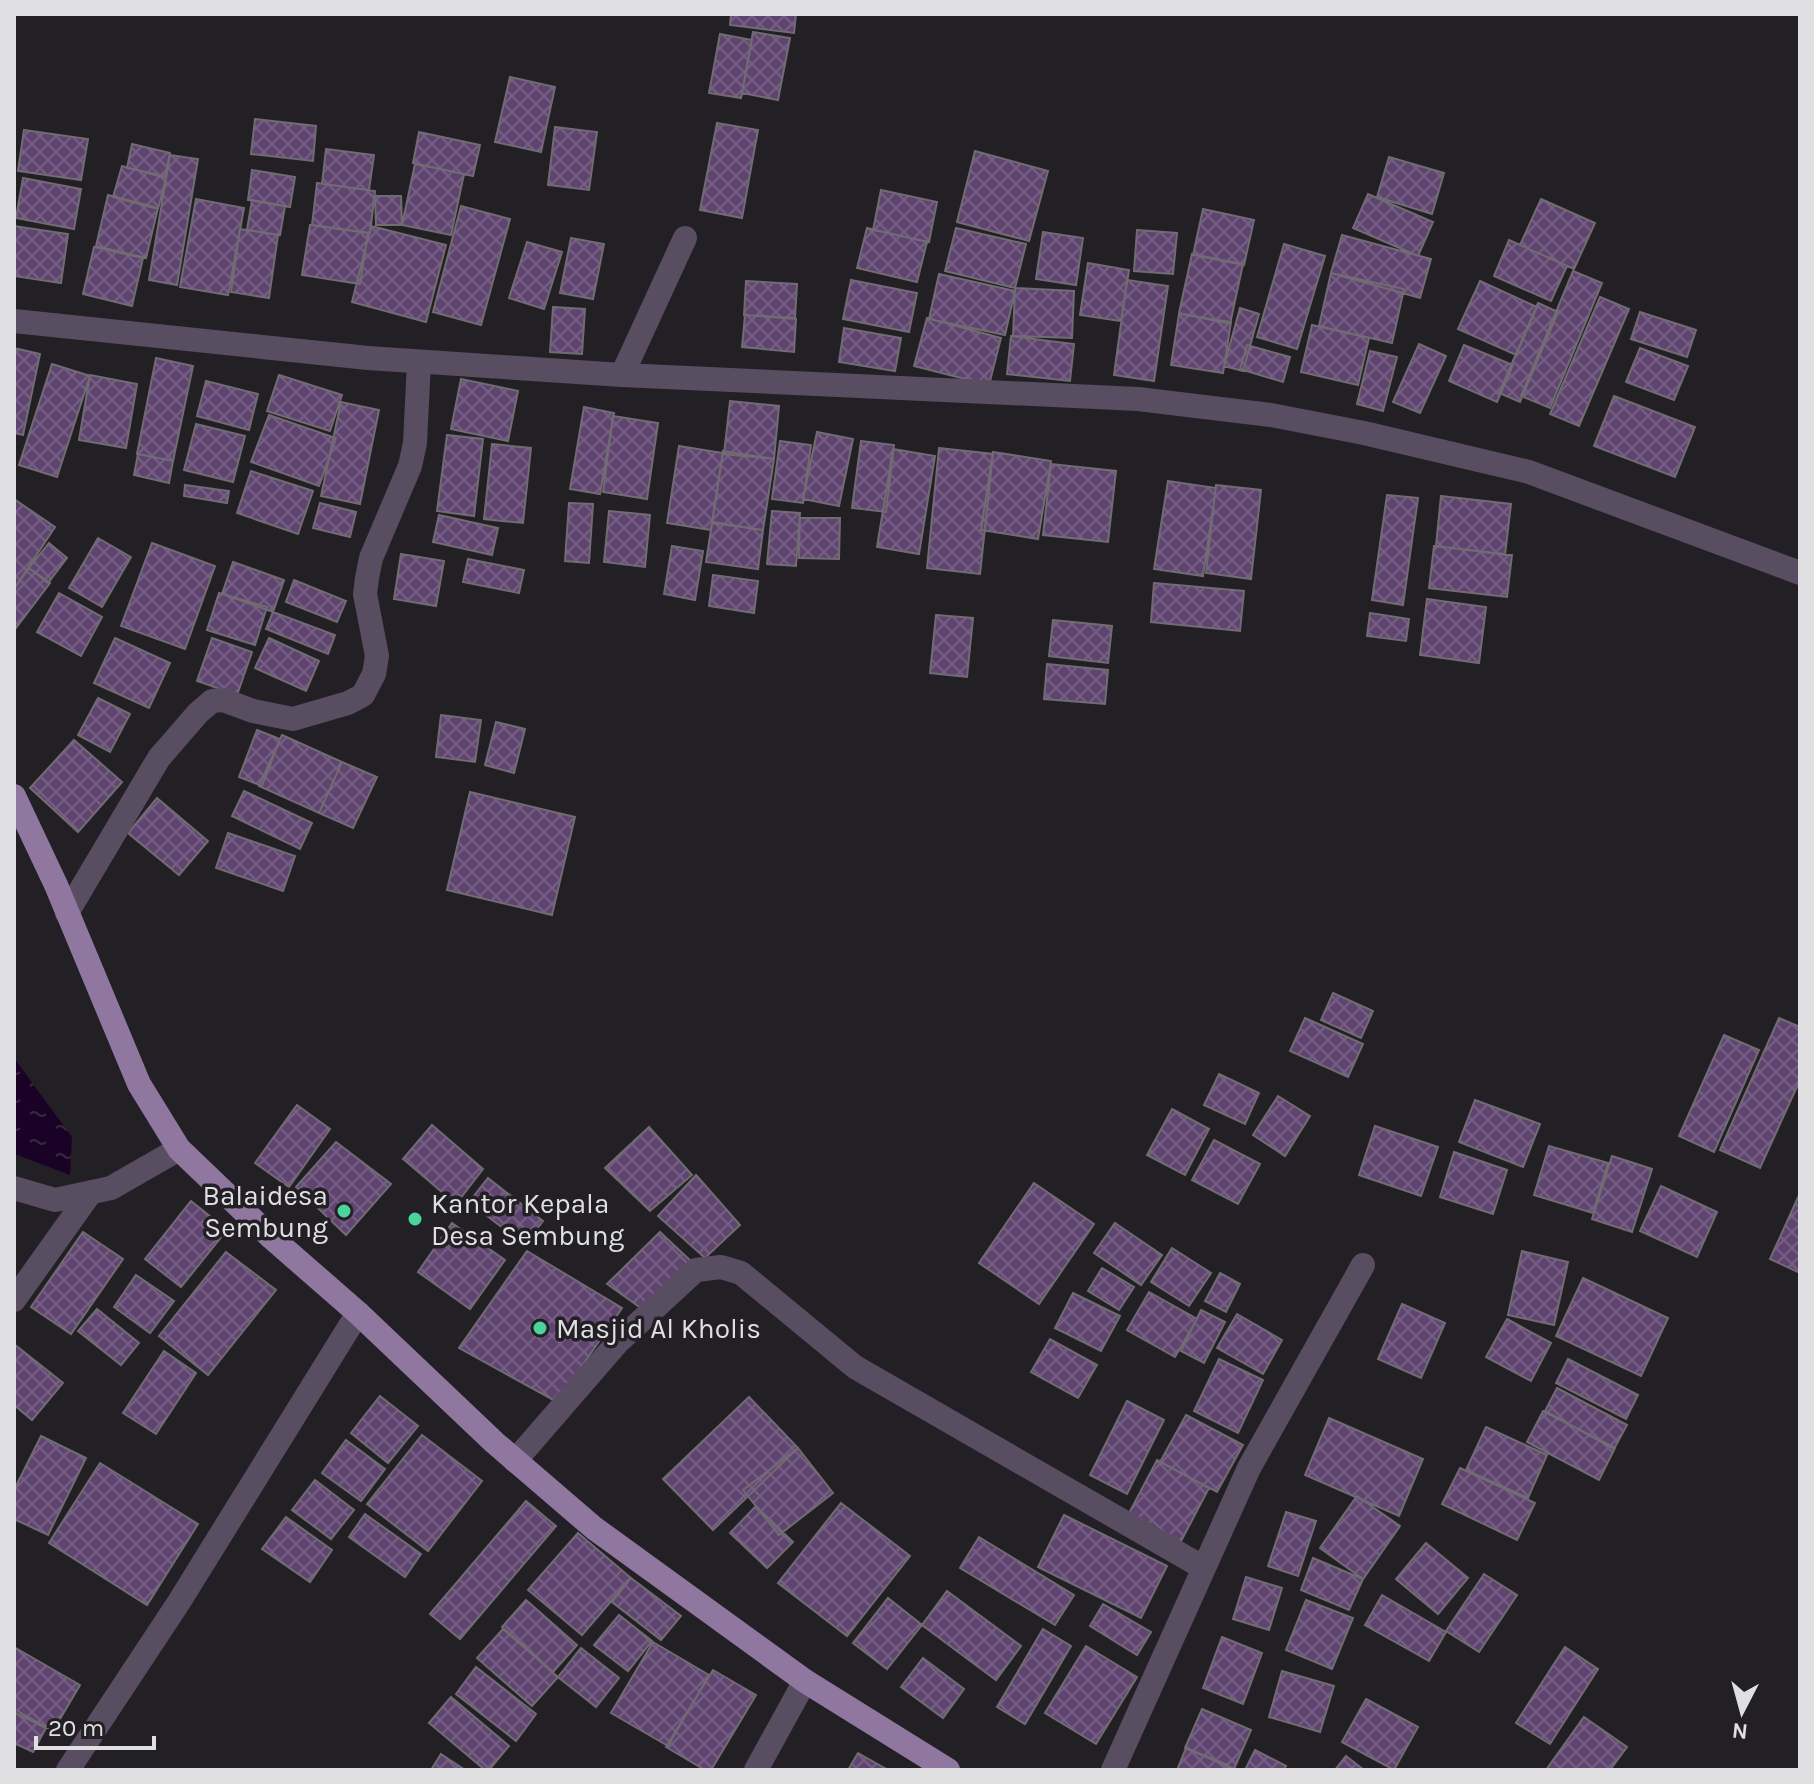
<svg xmlns="http://www.w3.org/2000/svg" width="1814" height="1784" font-family="Karla,sans-serif">
	<defs>
		<pattern id="water-ripples" width="26" height="14" patternUnits="userSpaceOnUse" patternTransform="scale(2)"><rect width="26" height="14" fill="#1a0227"/><path d="M2 4q2-2 4 0t4 0M15 11q2-2 4 0t4 0" fill="none" stroke="#3b2646"/></pattern>
		<pattern id="building-cross-hatch" width="8" height="8" patternUnits="userSpaceOnUse" patternTransform="scale(2)"><rect width="8" height="8" fill="#604470"/><path d="M0 0l8 8M0 8l8-8" fill="none" stroke="#765f84"/></pattern>
	</defs>
	<rect width="100%" height="100%" fill="#232025"/>
	<!-- water -->
	<path fill="url(#water-ripples)" d="M14,1058L72,1137L70,1175L14,1154Z"/>
	<!-- building -->
	<path fill="url(#building-cross-hatch)" stroke="#706c72" stroke-width="2" d="M731,14H796L794,33L730,25Z
		M753,32L790,38L778,100L742,93Z
		M720,34L752,40L741,98L709,93Z
		M510,77L555,87L541,152L495,142Z
		M255,119L316,126L313,161L251,154Z
		M717,123L758,130L742,218L700,210Z
		M555,127L597,132L589,190L548,185Z
		M24,130L88,139L81,180L18,171Z
		M419,132L480,145L473,176L413,163Z
		M132,144L170,153L165,176L127,168Z
		M326,149L374,155L369,190L322,184Z
		M975,151L1048,171L1029,241L957,222Z
		M170,155L198,159L177,285L149,280Z
		M1389,157L1444,173L1432,214L1377,197Z
		M415,164L464,174L451,235L402,225Z
		M122,166L166,178L158,209L113,197Z
		M252,170L295,177L290,207L248,200Z
		M23,178L81,189L74,229L16,218Z
		M317,183L375,191L370,233L312,225Z
		M881,190L937,202L929,242L873,230Z
		M1368,194L1433,222L1418,256L1353,228Z
		M108,195L158,208L146,258L96,246Z
		M375,196H401L402,225H376Z
		M196,199L244,208L228,295L180,287Z
		M1541,199L1595,223L1574,269L1520,245Z
		M252,200L285,206L280,235L247,230Z
		M461,206L510,219L481,325L433,312Z
		M1203,209L1254,220L1244,265L1193,255Z
		M310,225L368,233L360,284L302,275Z
		M14,226L68,234L61,283L14,276Z
		M371,226L446,245L426,322L352,302Z
		M867,228L927,242L917,282L857,268Z
		M956,228L1026,244L1015,288L945,271Z
		M240,229L278,235L269,298L231,292Z
		M1137,230L1177,233L1173,274L1134,271Z
		M1043,232L1083,238L1076,285L1036,279Z
		M1342,235L1431,259L1420,298L1331,273Z
		M571,238L604,244L593,299L560,293Z
		M1509,240L1567,266L1551,301L1494,276Z
		M527,242L562,252L544,309L509,298Z
		M1284,244L1325,256L1297,349L1257,337Z
		M94,247L143,258L132,306L83,294Z
		M1192,254L1243,264L1230,324L1179,313Z
		M1088,263L1129,270L1121,321L1080,315Z
		M1573,271L1602,283L1550,408L1521,396Z
		M1331,273L1404,289L1392,343L1319,326Z
		M939,274L1015,291L1005,335L929,319Z
		M851,280L917,293L909,332L843,319Z
		M1127,280L1168,286L1154,381L1114,375Z
		M746,281L797,284L795,318L744,315Z
		M1480,281L1537,307L1516,355L1458,329Z
		M1015,288L1074,291L1072,338L1013,336Z
		M1600,297L1629,309L1579,426L1550,414Z
		M1538,303L1558,312L1520,402L1499,393Z
		M553,307L585,309L582,354L550,352Z
		M1240,308L1259,314L1243,371L1224,366Z
		M1640,312L1696,330L1687,357L1631,339Z
		M1179,314L1231,322L1223,373L1171,365Z
		M745,315L796,319L794,352L742,347Z
		M927,318L1001,338L989,385L914,366Z
		M1312,325L1369,338L1358,385L1301,372Z
		M844,328L901,338L895,371L839,362Z
		M1011,336L1074,344L1070,381L1007,374Z
		M1419,344L1446,356L1420,413L1393,402Z
		M1247,345L1290,357L1283,382L1240,369Z
		M1464,345L1513,365L1497,402L1449,381Z
		M14,348L40,354L23,435L14,433Z
		M1640,348L1688,366L1674,400L1626,382Z
		M1370,351L1397,357L1383,411L1357,404Z
		M156,358L193,366L173,461L137,454Z
		M52,364L90,376L57,477L19,465Z
		M90,375L137,384L126,448L79,440Z
		M279,375L342,395L330,431L267,411Z
		M461,379L518,391L508,441L451,429Z
		M206,381L258,394L249,430L197,416Z
		M1614,396L1695,427L1675,477L1594,446Z
		M730,401L779,406L774,459L724,454Z
		M341,402L379,410L360,504L321,496Z
		M584,407L614,413L600,494L570,489Z
		M269,415L336,438L319,486L251,462Z
		M613,416L658,423L647,499L603,492Z
		M196,424L245,436L233,482L184,470Z
		M817,432L853,439L839,506L803,499Z
		M447,435L483,439L474,516L437,511Z
		M780,441L811,445L803,503L772,499Z
		M861,441L894,445L886,512L852,508Z
		M492,444L531,448L523,523L484,519Z
		M679,446L723,453L711,530L667,523Z
		M939,448L993,454L980,574L927,568Z
		M893,449L935,456L919,554L877,547Z
		M723,451L774,459L763,530L712,522Z
		M993,452L1051,461L1038,539L981,530Z
		M138,454L173,461L169,483L134,475Z
		M1051,464L1116,471L1108,542L1043,535Z
		M251,471L313,491L298,534L237,513Z
		M1168,481L1216,488L1203,576L1154,569Z
		M185,485L229,491L227,503L184,496Z
		M1216,485L1261,490L1251,579L1206,573Z
		M1387,495L1418,498L1403,605L1372,600Z
		M1441,496L1511,504L1505,555L1436,546Z
		M14,499L55,527L14,589Z
		M320,503L356,512L350,537L313,528Z
		M569,503L593,504L589,563L565,561Z
		M609,511L650,515L645,567L604,562Z
		M772,511L800,513L796,566L767,564Z
		M439,515L498,528L492,555L433,542Z
		M800,518H840L839,559L799,558Z
		M712,523L763,530L758,569L706,562Z
		M98,538L131,557L102,607L69,588Z
		M49,543L67,558L48,583L29,568Z
		M152,543L215,566L185,649L121,626Z
		M672,546L703,551L695,600L664,594Z
		M1434,546L1512,555L1507,597L1429,588Z
		M401,554L444,561L436,606L394,599Z
		M468,559L524,570L519,593L463,582Z
		M233,562L284,580L273,612L222,594Z
		M29,568L50,583L16,628L14,626V589Z
		M713,575L758,581L754,613L709,606Z
		M294,580L346,601L337,622L286,602Z
		M1154,583L1244,591L1240,631L1151,622Z
		M59,593L102,617L81,656L37,632Z
		M219,593L267,607L255,645L207,630Z
		M1427,599L1486,607L1479,663L1420,655Z
		M273,612L335,635L328,654L266,629Z
		M1370,613L1409,619L1406,641L1367,636Z
		M936,615L973,618L967,677L930,673Z
		M1053,620L1112,626L1108,663L1049,656Z
		M115,638L170,663L149,708L94,683Z
		M212,638L252,652L237,695L197,681Z
		M269,638L319,661L306,691L255,668Z
		M1047,664L1108,670L1105,704L1044,699Z
		M98,698L130,714L110,752L78,735Z
		M441,715L481,720L475,762L436,757Z
		M496,722L525,729L514,773L485,765Z
		M257,730L280,739L262,786L239,777Z
		M282,735L342,762L319,813L259,786Z
		M74,740L122,782L78,832L30,788Z
		M342,762L377,777L353,828L319,813Z
		M244,791L312,823L300,849L232,816Z
		M470,792L575,817L552,915L447,890Z
		M157,798L208,841L179,875L128,833Z
		M228,833L295,856L283,891L216,868Z
		M1333,993L1373,1011L1361,1038L1321,1020Z
		M1305,1018L1363,1044L1348,1077L1290,1051Z
		M1779,1018L1800,1027V1080L1760,1168L1720,1150Z
		M1724,1035L1759,1050L1714,1152L1679,1136Z
		M1219,1074L1259,1093L1245,1124L1204,1105Z
		M1278,1096L1310,1116L1285,1156L1253,1135Z
		M1475,1100L1540,1124L1523,1167L1459,1142Z
		M297,1105L330,1129L289,1187L255,1163Z
		M1172,1109L1209,1129L1185,1175L1147,1155Z
		M432,1125L483,1169L456,1204L403,1159Z
		M1375,1126L1438,1147L1421,1196L1359,1175Z
		M649,1127L692,1175L650,1211L605,1168Z
		M1214,1140L1260,1164L1238,1204L1192,1180Z
		M336,1142L391,1184L346,1235L296,1187Z
		M1549,1146L1608,1163L1593,1213L1534,1195Z
		M1454,1152L1507,1170L1493,1214L1440,1197Z
		M1612,1156L1652,1169L1632,1232L1592,1219Z
		M696,1175L740,1225L705,1258L658,1216Z
		M488,1178L543,1221L525,1245L469,1202Z
		M1034,1183L1094,1224L1039,1304L979,1263Z
		M1661,1186L1717,1212L1697,1257L1640,1231Z
		M1800,1193V1273L1770,1259Z
		M191,1201L227,1230L181,1287L145,1259Z
		M452,1223L505,1260L470,1309L418,1272Z
		M1115,1223L1162,1255L1141,1285L1094,1253Z
		M83,1232L123,1259L71,1334L31,1307Z
		M660,1232L694,1264L645,1311L607,1284Z
		M1172,1248L1211,1273L1189,1306L1151,1282Z
		M527,1251L622,1308L557,1402L459,1348Z
		M1522,1251L1568,1262L1554,1325L1508,1315Z
		M226,1252L276,1290L208,1375L159,1336Z
		M1102,1268L1134,1287L1119,1310L1088,1291Z
		M1220,1273L1240,1284L1226,1312L1205,1301Z
		M136,1275L174,1301L150,1333L114,1307Z
		M1583,1278L1668,1318L1641,1376L1556,1336Z
		M1149,1292L1197,1319L1175,1357L1127,1330Z
		M1073,1293L1120,1316L1101,1351L1055,1328Z
		M1402,1304L1445,1323L1421,1378L1378,1359Z
		M97,1309L139,1343L121,1365L78,1331Z
		M1201,1310L1225,1322L1204,1363L1181,1351Z
		M1237,1314L1282,1340L1263,1374L1217,1348Z
		M1507,1319L1551,1343L1531,1381L1486,1357Z
		M1050,1339L1097,1365L1078,1398L1031,1372Z
		M14,1344L63,1383L32,1420L14,1405Z
		M164,1351L196,1373L156,1434L123,1413Z
		M1219,1359L1263,1380L1238,1433L1194,1411Z
		M1568,1359L1638,1395L1626,1419L1556,1383Z
		M1557,1388L1627,1425L1614,1449L1545,1411Z
		M380,1396L418,1426L388,1463L351,1433Z
		M749,1397L798,1448L713,1530L663,1479Z
		M1127,1401L1164,1420L1127,1494L1090,1475Z
		M1543,1411L1615,1448L1599,1480L1527,1442Z
		M1186,1415L1243,1445L1217,1492L1160,1462Z
		M1329,1418L1423,1459L1399,1516L1305,1475Z
		M1486,1427L1547,1455L1528,1498L1466,1470Z
		M422,1435L482,1481L428,1551L367,1504Z
		M41,1436L86,1458L48,1535L14,1519V1490Z
		M346,1440L385,1469L361,1501L322,1473Z
		M798,1448L833,1493L779,1535L743,1490Z
		M1157,1460L1209,1488L1179,1545L1127,1517Z
		M100,1463L198,1524L147,1605L49,1543Z
		M1460,1468L1535,1503L1517,1540L1442,1504Z
		M315,1480L354,1510L331,1539L292,1510Z
		M1357,1496L1400,1526L1363,1579L1320,1548Z
		M526,1501L556,1526L460,1639L430,1614Z
		M841,1503L910,1556L847,1636L778,1583Z
		M756,1506L793,1542L767,1568L730,1533Z
		M1286,1512L1316,1521L1298,1576L1268,1566Z
		M365,1514L421,1554L405,1577L349,1537Z
		M1064,1515L1167,1566L1141,1618L1038,1567Z
		M286,1517L332,1550L310,1582L262,1549Z
		M578,1533L631,1578L582,1635L528,1590Z
		M979,1537L1074,1595L1055,1625L960,1568Z
		M1426,1543L1468,1578L1438,1614L1396,1579Z
		M1313,1558L1363,1579L1349,1610L1301,1590Z
		M1484,1574L1517,1595L1479,1652L1446,1631Z
		M1246,1577L1282,1588L1269,1630L1233,1619Z
		M631,1578L681,1616L661,1640L612,1602Z
		M947,1591L1021,1646L996,1680L922,1625Z
		M1382,1595L1446,1632L1429,1661L1365,1625Z
		M888,1598L922,1625L887,1669L853,1643Z
		M526,1600L577,1645L553,1672L502,1627Z
		M1306,1600L1353,1618L1332,1669L1286,1650Z
		M1103,1604L1151,1632L1137,1655L1090,1626Z
		M619,1615L652,1641L628,1671L594,1645Z
		M503,1629L558,1677L532,1706L477,1658Z
		M1043,1629L1071,1646L1025,1724L997,1707Z
		M1222,1637L1262,1653L1243,1704L1203,1688Z
		M653,1642L709,1675L668,1746L611,1713Z
		M1086,1646L1137,1677L1096,1744L1045,1713Z
		M14,1647L80,1685L53,1731L14,1709Z
		M1565,1647L1598,1669L1550,1744L1516,1723Z
		M581,1648L619,1678L596,1707L558,1677Z
		M923,1658L964,1689L943,1718L901,1687Z
		M476,1667L536,1714L516,1741L456,1694Z
		M713,1670L756,1695L711,1770H705L666,1747Z
		M1282,1671L1334,1686L1320,1732L1269,1717Z
		M451,1697L509,1746L489,1770H485L429,1723Z
		M1366,1699L1418,1727L1394,1770L1342,1742Z
		M1202,1709L1251,1730L1234,1769L1185,1748Z
		M14,1712L46,1728L33,1752L14,1743Z
		M1584,1717L1627,1747L1610,1770H1546Z
		M1186,1748L1228,1765L1226,1770H1177Z
		M1255,1750L1286,1766L1284,1770H1245Z
		M858,1753L888,1770H848Z
		M441,1754L465,1770H431Z
		M1346,1756L1364,1770H1335Z"/>
	<g fill="none" stroke-linecap="round" stroke-linejoin="round">
		<!-- minor -->
		<path stroke="#594d61" stroke-width="24" d="M14,321L368,358L622,375L1138,399L1271,415L1364,433L1529,472L1800,573
			M622,375L685,238
			M67,913L159,758L198,713L212,701L223,700L253,711L293,719L348,703L363,695L374,674L377,656L365,594L367,578L371,558L410,466L415,443L419,362
			M14,1188L55,1200L111,1188L179,1149
			M14,1300L91,1192
			M515,1461L618,1342L696,1270L721,1267L741,1273L855,1367L1204,1568
			M68,1770L179,1602L358,1313
			M756,1770L805,1681
			M1113,1770L1249,1468L1363,1265"/>
		<!-- major -->
		<path stroke="#9077a0" stroke-width="24" d="M14,796L56,885L139,1084L179,1149L272,1238L358,1313L495,1443L594,1528L805,1681L948,1770"/>
	</g>
	<!-- markers -->
	<g fill="#4ad49c" stroke="#232025" stroke-width="3">
		<circle cx="344" cy="1211" r="8"/>
		<circle cx="415" cy="1219" r="8"/>
		<circle cx="540" cy="1328" r="8"/>
	</g>
	<g text-anchor="middle" dominant-baseline="central" stroke-width="7" stroke-linejoin="round" paint-order="stroke">
		<!-- poi labels -->
		<g font-size="28" fill="#e0dfe2" stroke="#232025" text-anchor="start">
			<text x="328" y="1195" text-anchor="end">Balaidesa<tspan x="328" dy="32">Sembung</tspan></text>
			<text x="431" y="1203">Kantor Kepala<tspan x="431" dy="32">Desa Sembung</tspan></text>
			<text x="556" y="1328">Masjid Al Kholis</text>
		</g>
	</g>
	<!-- border -->
	<rect width="1814" height="1784" fill="none" stroke="#e0dfe2" stroke-width="32"/>
	<!-- north arrow -->
	<g transform="translate(1742 1712) rotate(186)" stroke="#232025" stroke-width="6" paint-order="stroke">
	<path d="M0-6L14 30L0 20L-14 30Z" fill="#e0dfe2"/>
	<text y="-12" font-size="22" font-weight="bold" text-anchor="middle" fill="#e0dfe2">N</text>
	</g>
	<!-- scale -->
	<path d="M36 1736v12h118v-12" fill="none" stroke="#e0dfe2" stroke-width="4"/>
	<text x="48" y="1736" font-size="24" fill="#e0dfe2" stroke="#232025" stroke-width="6" paint-order="stroke">20 m</text>
</svg>
